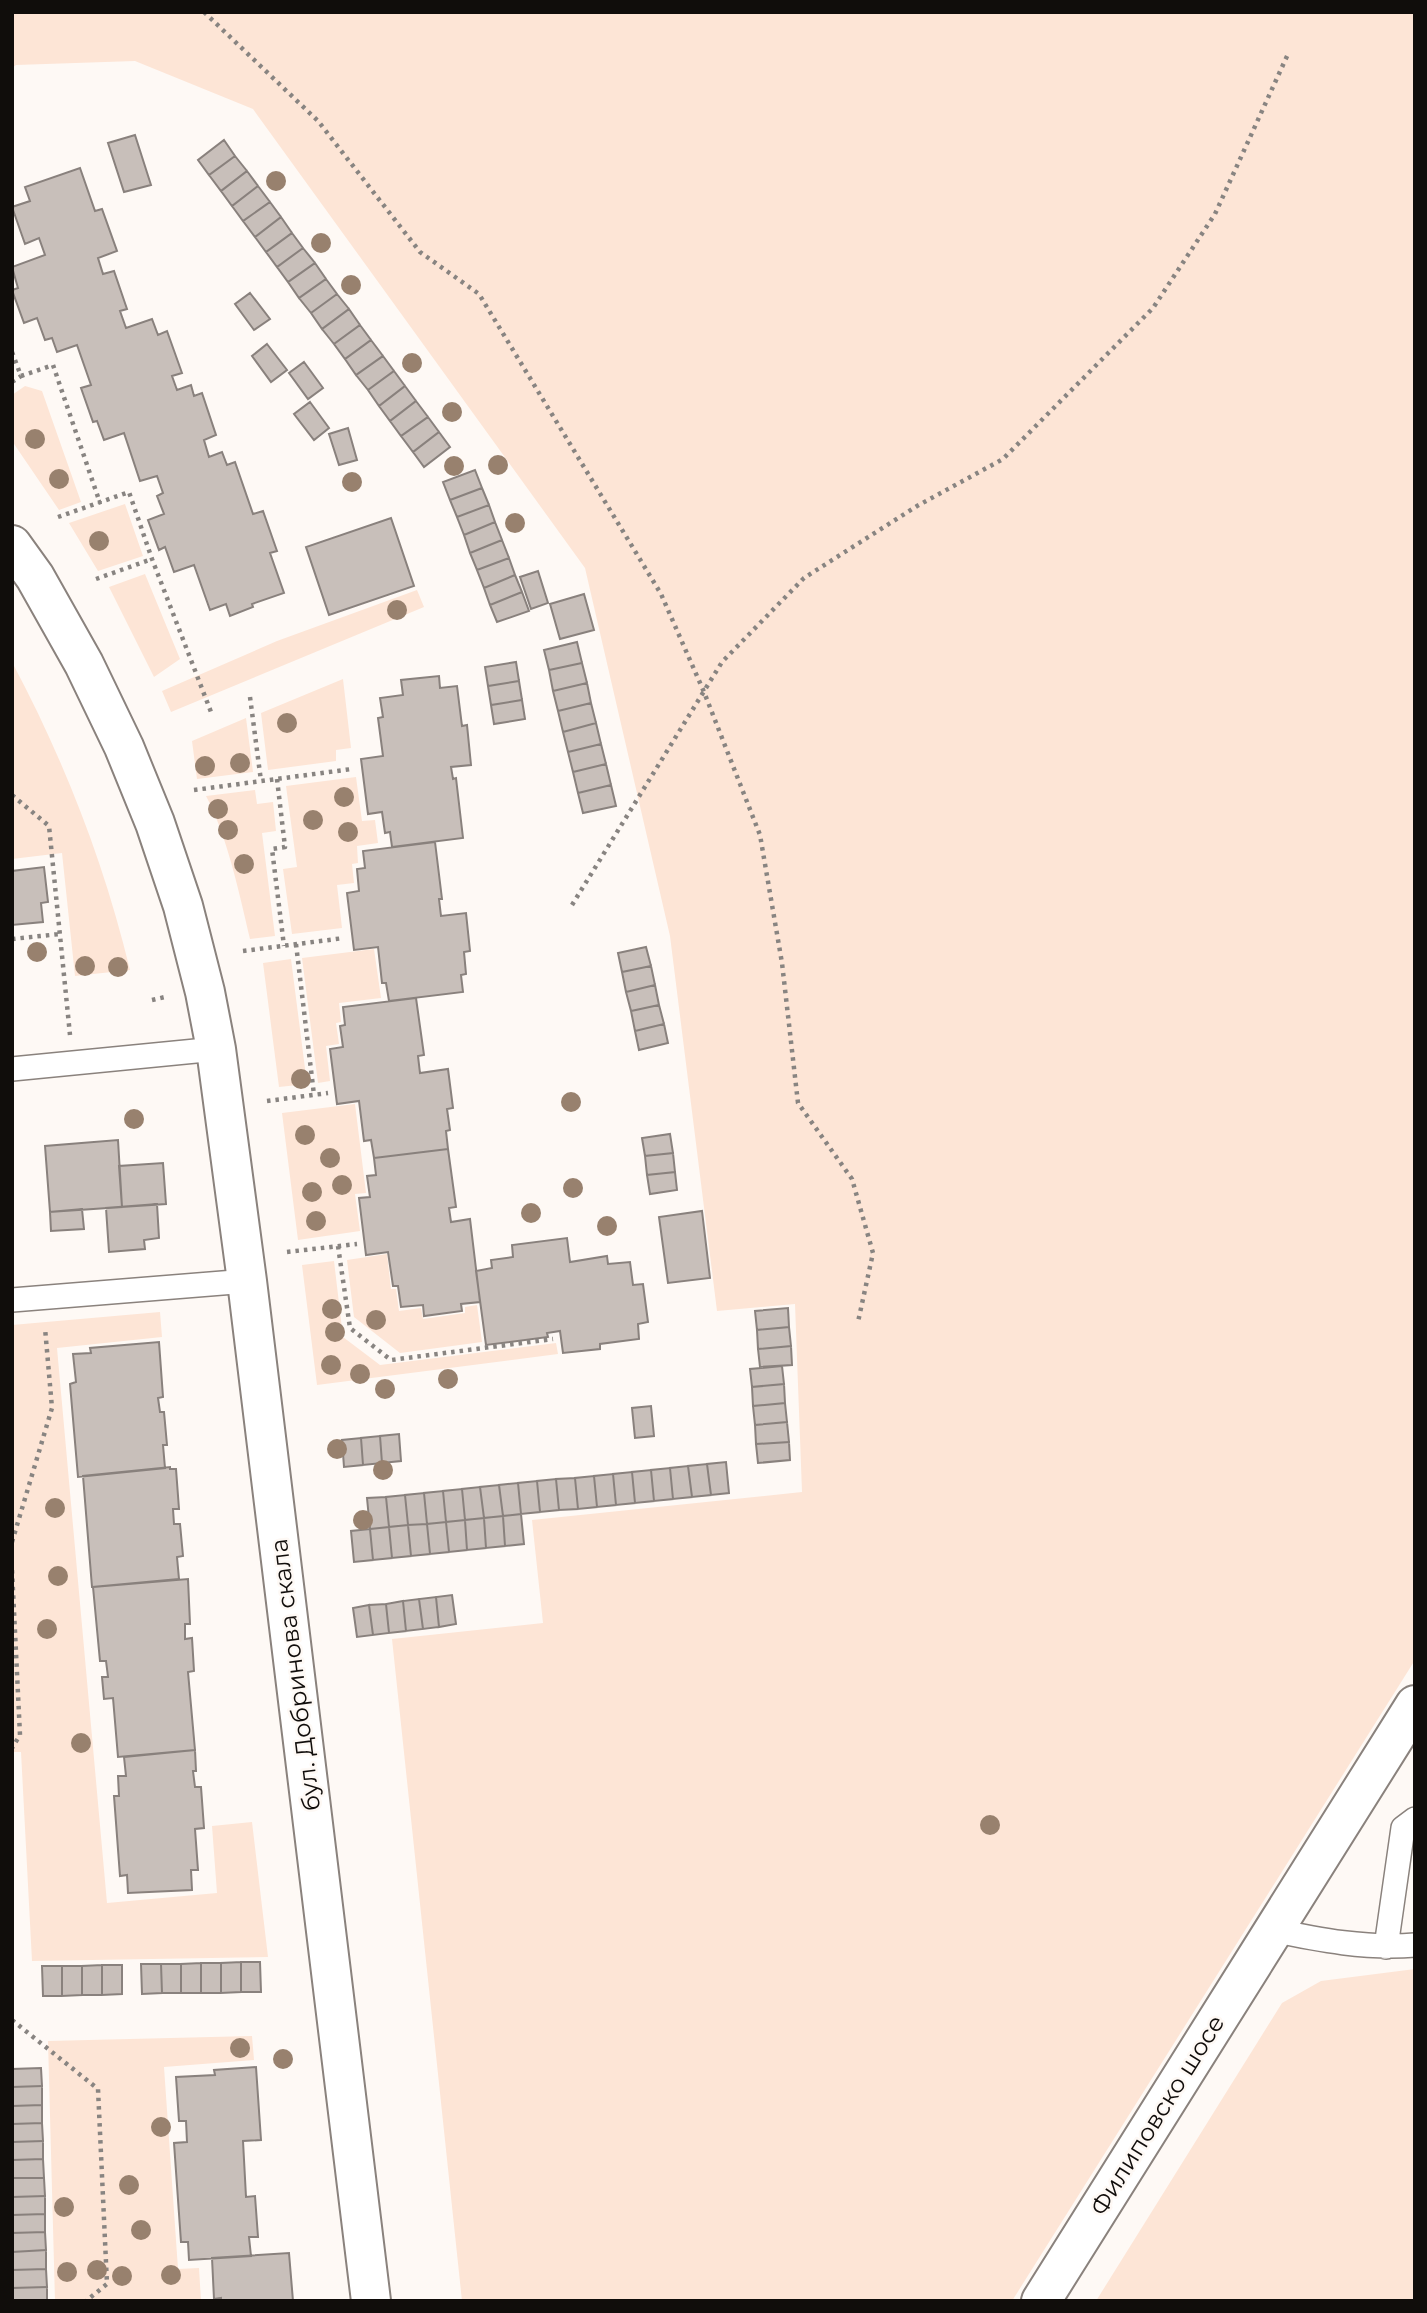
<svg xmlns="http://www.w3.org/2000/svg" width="1427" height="2313" font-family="Montserrat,sans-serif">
	<rect width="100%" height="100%" fill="#fef9f5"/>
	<!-- green -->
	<path fill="#fde5d6" d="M12,12H1415V1660L1012,2301H462L392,1639L543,1623L532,1520L802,1492L795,1304L717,1311L670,936L585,568L253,109L135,61L16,65L12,68Z
		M25,386L42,391L81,502L59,510L12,441V395Z
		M125,504L143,556L98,571L69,523Z
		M145,574L180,659L154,677L109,587Z
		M417,590L424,607L171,712L162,691L277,641Z
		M12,662C64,760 104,862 130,970L75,976L62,853L12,859Z
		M343,679L351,748L336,750V761L268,770L261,713Z
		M246,718L253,772L197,779L192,741Z
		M356,777L362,821L375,820L378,843L357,846L358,863L352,864L354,883L337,885L342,928L292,934L283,869L297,867L286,786Z
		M255,790L257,804L273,802L276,831L262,833L275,936L250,939C240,896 227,835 206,796Z
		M374,949L381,998L339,1003L341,1022L336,1023L339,1044L326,1046L330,1081L318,1083L302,958Z
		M291,959L307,1084L279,1087L263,963Z
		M355,1104L366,1193L355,1194L360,1231L298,1240L282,1113Z
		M387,1254L391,1289H396L399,1311L421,1308L423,1319L465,1313V1307L477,1305L482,1342L400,1353L354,1317L347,1260Z
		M334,1261L343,1337L380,1365L556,1343L558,1354L317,1385L302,1265Z
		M160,1312L162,1337L57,1348L107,1903L217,1893L212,1826L252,1822L268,1957L32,1961L21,1752H12V1325Z
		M1415,1969V2301H1096L1282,2003L1321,1981Z
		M252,2036L254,2060L164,2067L178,2269L199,2268L201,2301H55L48,2041Z"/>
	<!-- building -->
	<path fill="#c8bfba" stroke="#89817d" stroke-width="2" d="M135,135L151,185L124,192L108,143Z
		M224,140L235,156L209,175L198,160Z
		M235,156L247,171L221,191L209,175Z
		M80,168L95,211L102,209L117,251L98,258L103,274L114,271L127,309L120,311L126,328L152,319L158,335L167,331L182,373L172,376L177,390L191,385L194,396L202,393L216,435L204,440L209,457L222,452L227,465L235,462L253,514L263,511L277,551L270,553L284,593L252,604L253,607L230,616L226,604L210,610L194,565L174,572L165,547L159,550L148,520L164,514L157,496L163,493L157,476L140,481L124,433L104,440L97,421L93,422L81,388L91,385L77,345L57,352L52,338L45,340L37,318L24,323L12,290L18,288L12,267L45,255L39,238L25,244L12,207L30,201L25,187Z
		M247,171L258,186L232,206L221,191Z
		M258,186L270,202L243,221L232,206Z
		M270,202L281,217L255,237L243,221Z
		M281,217L292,233L266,252L255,237Z
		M292,233L303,248L277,267L266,252Z
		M303,248L315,263L288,282L277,267Z
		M315,263L326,279L299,298L288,282Z
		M326,279L337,294L311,313L299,298Z
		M250,293L270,319L254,330L235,304Z
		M337,294L349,309L322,329L311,313Z
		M349,309L360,325L334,344L322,329Z
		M360,325L371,340L345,359L334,344Z
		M371,340L383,356L356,375L345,359Z
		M267,344L287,370L271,382L252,356Z
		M383,356L394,371L368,390L356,375Z
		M304,362L323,388L308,399L289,373Z
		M394,371L405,386L379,406L368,390Z
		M405,386L416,401L390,421L379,406Z
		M416,401L428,417L401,436L390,421Z
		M310,402L329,428L314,440L294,414Z
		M428,417L439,432L413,452L401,436Z
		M348,428L357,460L339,465L329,434Z
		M439,432L450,447L424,467L413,452Z
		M475,470L482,488L450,500L443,482Z
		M482,488L489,505L457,517L450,500Z
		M489,505L495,522L464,535L457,517Z
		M391,518L414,586L329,615L306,547Z
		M495,522L502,540L470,553L464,535Z
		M502,540L509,558L477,570L470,553Z
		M509,558L515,575L484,588L477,570Z
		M538,571L548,603L531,609L520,577Z
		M515,575L522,592L490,605L484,588Z
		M522,592L529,611L497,622L490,605Z
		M584,594L594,630L560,639L550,604Z
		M577,642L582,663L549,670L544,650Z
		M516,662L519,681L488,686L485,667Z
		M582,663L587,683L553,691L549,670Z
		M439,676L440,688L457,686L462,726L467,725L471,765L451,767L453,779L456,778L463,838L392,847L390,832L385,833L382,812L368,814L361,759L383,756L378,718L383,717L380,698L403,695L401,680Z
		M519,681L522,700L491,705L488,686Z
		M587,683L591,703L558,711L553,691Z
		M522,700L525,719L494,724L491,705Z
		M591,703L596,723L563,732L558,711Z
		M596,723L601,744L568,752L563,732Z
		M601,744L606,764L573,772L568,752Z
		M606,764L611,785L578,793L573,772Z
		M611,785L616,806L583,813L578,793Z
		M435,842L442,899H439L441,916L466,913L470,951L464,952L466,974L461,975L463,992L389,1001L386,983H382L378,947L354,950L347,893L359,891L357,869L365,868L363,851Z
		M44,867L48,902L41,903L43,922L12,925V871Z
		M646,947L651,966L622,972L618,953Z
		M651,966L655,985L626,992L622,972Z
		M655,985L659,1005L631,1011L626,992Z
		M416,998L424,1055L418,1056L420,1073L448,1069L453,1108L447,1109L450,1130L446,1131L448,1149L374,1158L371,1140L364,1141L359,1101L337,1104L330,1049L343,1047L340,1026L345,1025L343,1007Z
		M659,1005L664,1024L635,1031L631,1011Z
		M664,1024L668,1043L639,1050L635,1031Z
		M670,1134L673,1153L645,1156L642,1138Z
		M118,1140L122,1207L50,1212L45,1146Z
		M448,1149L456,1207L449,1208L451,1222L470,1219L480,1302L461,1304L462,1311L424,1316L423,1305L401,1307L398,1286H393L388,1252L366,1255L359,1198L370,1197L367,1176L376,1175L374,1158Z
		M673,1153L675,1172L647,1175L645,1156Z
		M163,1163L166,1204L122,1207L119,1166Z
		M675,1172L677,1190L650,1194L647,1175Z
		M157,1204L159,1238L144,1240L145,1249L109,1252L106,1208Z
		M82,1209L84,1229L51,1231L50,1212Z
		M702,1211L710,1278L668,1283L659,1217Z
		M567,1238L570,1262L607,1256L608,1264L630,1262L633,1285L643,1284L648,1322L638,1324L639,1339L600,1344V1349L563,1353L560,1331L547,1333L548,1337L486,1345L476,1271L492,1268L491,1260L513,1257L512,1245Z
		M788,1308L789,1327L757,1330L755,1311Z
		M789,1327L791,1346L758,1349L757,1330Z
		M159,1342L163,1397L158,1398L160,1412H164L167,1445H163L165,1468L78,1477L70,1384L76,1382L73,1354L91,1353L90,1348Z
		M791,1346L792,1365L760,1367L758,1349Z
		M782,1366L784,1384L752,1387L750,1369Z
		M784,1384L785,1403L753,1406L752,1387Z
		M785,1403L787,1422L755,1425L753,1406Z
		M651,1406L654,1436L635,1438L632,1408Z
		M787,1422L789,1442L756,1444L755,1425Z
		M399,1434L401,1461L382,1463L380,1436Z
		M380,1436L382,1463L363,1465L361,1438Z
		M361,1438L363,1465L344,1467L342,1440Z
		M789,1442L790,1460L758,1463L756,1444Z
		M726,1462L729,1493L711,1495L707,1464Z
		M707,1464L711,1495L692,1497L688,1466Z
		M688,1466L692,1497L673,1499L670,1468Z
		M170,1467V1469H176L179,1509H173L174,1524H180L183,1556L177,1557L179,1579L92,1587L83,1476Z
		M670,1468L673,1499L654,1501L651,1470Z
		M651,1470L654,1501L635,1503L632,1472Z
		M632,1472L635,1503L616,1505L613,1474Z
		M613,1474L616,1505L597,1507L594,1476Z
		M594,1476L597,1507L578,1509L575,1478Z
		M575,1478L578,1509L559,1510L556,1479Z
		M556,1479L559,1510L540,1512L537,1481Z
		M537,1481L540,1512L521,1514L518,1483Z
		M518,1483L521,1514L503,1516L499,1485Z
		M499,1485L503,1516L484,1518L480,1487Z
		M480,1487L484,1518L465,1520L462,1489Z
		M462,1489L465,1520L446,1522L443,1491Z
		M443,1491L446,1522L427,1524L424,1493Z
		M424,1493L427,1524L408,1525L405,1495Z
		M405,1495L408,1525L389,1527L386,1497Z
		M386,1497L389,1527L370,1529L367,1498Z
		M521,1514L524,1544L505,1546L503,1516Z
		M503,1516L505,1546L486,1548L484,1518Z
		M484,1518L486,1548L467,1550L465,1520Z
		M465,1520L467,1550L449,1552L446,1522Z
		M446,1522L449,1552L430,1554L427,1524Z
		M427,1524L430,1554L411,1556L408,1525Z
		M408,1525L411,1556L392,1558L389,1527Z
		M389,1527L392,1558L373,1560L370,1529Z
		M370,1529L373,1560L354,1562L351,1531Z
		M188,1579L190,1624H185V1639L192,1638L194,1671L188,1672L195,1750L118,1757L113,1698L104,1699L102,1677H108L106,1661H100L93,1587Z
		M452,1595L456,1624L439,1627L436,1597Z
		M436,1597L439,1627L423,1629L419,1599Z
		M419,1599L423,1629L406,1631L403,1601Z
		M403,1601L406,1631L389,1633L386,1604Z
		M386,1604L389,1633L373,1635L369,1605Z
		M369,1605L373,1635L357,1637L353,1608Z
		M195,1750L196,1771H193L195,1787H201L204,1828L195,1829L198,1870H191L192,1890L128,1893L127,1875L120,1876L114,1796H119L118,1776H126L124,1757Z
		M241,1962H260L261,1992H241Z
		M241,1962V1992L221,1993V1963Z
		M201,1963H221V1993H201Z
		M201,1963V1993H181V1964Z
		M141,1964H161L162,1993L142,1994Z
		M161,1964H181V1993H162Z
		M102,1965H122V1994L102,1995Z
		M102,1965V1995H82V1966Z
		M42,1966H62V1996H43Z
		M62,1966H82V1995L62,1996Z
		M256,2067L261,2140L243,2141L246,2197L255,2196L258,2237H249L251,2256L189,2260L188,2242H181L174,2143L187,2142L186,2121H179L176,2077L215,2075L214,2070Z
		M41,2068L42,2086L12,2087V2069Z
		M42,2086V2105L12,2106V2087Z
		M42,2105V2123L12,2124V2106Z
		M42,2123L43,2141L12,2142V2124Z
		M43,2141V2159L12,2160V2142Z
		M43,2159L44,2178H12V2160Z
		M12,2178H44L45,2196L12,2197Z
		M45,2196V2214L12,2215V2197Z
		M45,2214V2232L12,2233V2215Z
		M45,2232L46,2250L12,2252V2233Z
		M46,2250V2269L12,2270V2252Z
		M289,2253L293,2301H221V2298L214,2299L212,2258Z
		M46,2269L47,2287L12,2288V2270Z
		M47,2287V2301H13L12,2288Z"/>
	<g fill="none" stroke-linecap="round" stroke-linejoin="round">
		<defs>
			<path id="lane" d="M12,1069L216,1049
				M12,1300L247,1281
				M1272,1930C1319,1940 1367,1949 1415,1945
				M1386,1947L1403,1828L1415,1819"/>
			<path id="secondary" d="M12,545L35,577L84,664L124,747L155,823L183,906L205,992L216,1049L247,1281L371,2301
				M1041,2301L1415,1705"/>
		</defs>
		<!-- lane casing -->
		<use href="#lane" stroke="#8a827d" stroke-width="26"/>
		<!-- secondary casing -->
		<use href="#secondary" stroke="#8a827d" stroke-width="42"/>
		<!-- path -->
		<path stroke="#888481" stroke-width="4.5" stroke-dasharray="3.5 5" stroke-linecap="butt" d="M204,12L318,121L420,252L479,294L661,594L704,692L760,835L782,963L798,1103L852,1179L873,1253L858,1322
			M12,352L21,376L53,365L100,503
			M12,382L21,376
			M58,517L129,492L152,559L211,712
			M96,579L152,559
			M250,697L261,781
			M277,779L285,847L272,849L284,946
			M194,790L352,769
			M12,795L49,826L70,1035
			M572,905L722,662L804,578L917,506L1003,459L1153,308L1215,214L1288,54
			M12,939L60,934
			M296,944L314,1095
			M243,951L344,938
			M152,1000L165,997
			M267,1101L328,1093
			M338,1246L350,1328L391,1360L553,1339
			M287,1252L357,1244
			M12,1542L52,1408L45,1328
			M12,1570L20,1735L12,1748
			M12,2020L98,2089L107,2284L86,2301"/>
		<!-- lane -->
		<use href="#lane" stroke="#fff" stroke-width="23"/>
		<!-- secondary -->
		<use href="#secondary" stroke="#fff" stroke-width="38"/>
	</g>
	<!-- trees -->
	<g fill="#98816e">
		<circle cx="276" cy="181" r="10"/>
		<circle cx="321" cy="243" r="10"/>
		<circle cx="351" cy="285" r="10"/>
		<circle cx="412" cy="363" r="10"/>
		<circle cx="452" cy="412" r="10"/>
		<circle cx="35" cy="439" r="10"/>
		<circle cx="498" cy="465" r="10"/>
		<circle cx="454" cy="466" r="10"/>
		<circle cx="59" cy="479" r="10"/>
		<circle cx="352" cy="482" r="10"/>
		<circle cx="515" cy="523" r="10"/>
		<circle cx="99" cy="541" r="10"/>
		<circle cx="397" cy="610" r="10"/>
		<circle cx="287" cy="723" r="10"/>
		<circle cx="240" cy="763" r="10"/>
		<circle cx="205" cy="766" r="10"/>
		<circle cx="344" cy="797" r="10"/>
		<circle cx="218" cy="809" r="10"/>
		<circle cx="313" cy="820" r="10"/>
		<circle cx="228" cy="830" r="10"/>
		<circle cx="348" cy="832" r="10"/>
		<circle cx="244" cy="864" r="10"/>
		<circle cx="37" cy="952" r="10"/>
		<circle cx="85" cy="966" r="10"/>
		<circle cx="118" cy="967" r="10"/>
		<circle cx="301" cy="1079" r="10"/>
		<circle cx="571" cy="1102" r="10"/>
		<circle cx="134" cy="1119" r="10"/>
		<circle cx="305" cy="1135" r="10"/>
		<circle cx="330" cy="1158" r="10"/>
		<circle cx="342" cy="1185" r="10"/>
		<circle cx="573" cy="1188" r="10"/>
		<circle cx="312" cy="1192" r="10"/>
		<circle cx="531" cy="1213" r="10"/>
		<circle cx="316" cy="1221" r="10"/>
		<circle cx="607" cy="1226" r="10"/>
		<circle cx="332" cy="1309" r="10"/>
		<circle cx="376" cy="1320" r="10"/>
		<circle cx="335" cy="1332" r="10"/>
		<circle cx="331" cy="1365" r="10"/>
		<circle cx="360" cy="1374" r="10"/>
		<circle cx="448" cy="1379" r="10"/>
		<circle cx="385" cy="1389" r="10"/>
		<circle cx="337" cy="1449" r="10"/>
		<circle cx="383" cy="1470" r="10"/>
		<circle cx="55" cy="1508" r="10"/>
		<circle cx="363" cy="1520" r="10"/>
		<circle cx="58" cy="1576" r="10"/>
		<circle cx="47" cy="1629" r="10"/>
		<circle cx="81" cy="1743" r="10"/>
		<circle cx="990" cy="1825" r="10"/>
		<circle cx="240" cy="2048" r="10"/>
		<circle cx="283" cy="2059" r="10"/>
		<circle cx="161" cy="2127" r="10"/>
		<circle cx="129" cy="2185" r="10"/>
		<circle cx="64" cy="2207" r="10"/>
		<circle cx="141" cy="2230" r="10"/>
		<circle cx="97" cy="2270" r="10"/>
		<circle cx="67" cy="2272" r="10"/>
		<circle cx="171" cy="2275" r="10"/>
		<circle cx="122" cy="2276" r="10"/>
	</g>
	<g text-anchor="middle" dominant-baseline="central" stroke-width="5" stroke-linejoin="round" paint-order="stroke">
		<!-- street labels -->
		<g font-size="24" fill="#100d0b" stroke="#fef9f5">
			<text transform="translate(295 1675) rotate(-97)">бул. Добринова скала</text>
			<text transform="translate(1157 2115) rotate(-58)">Филиповско шосе</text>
		</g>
	</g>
	<!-- border -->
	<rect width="1427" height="2313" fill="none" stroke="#100d0b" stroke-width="28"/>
</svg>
